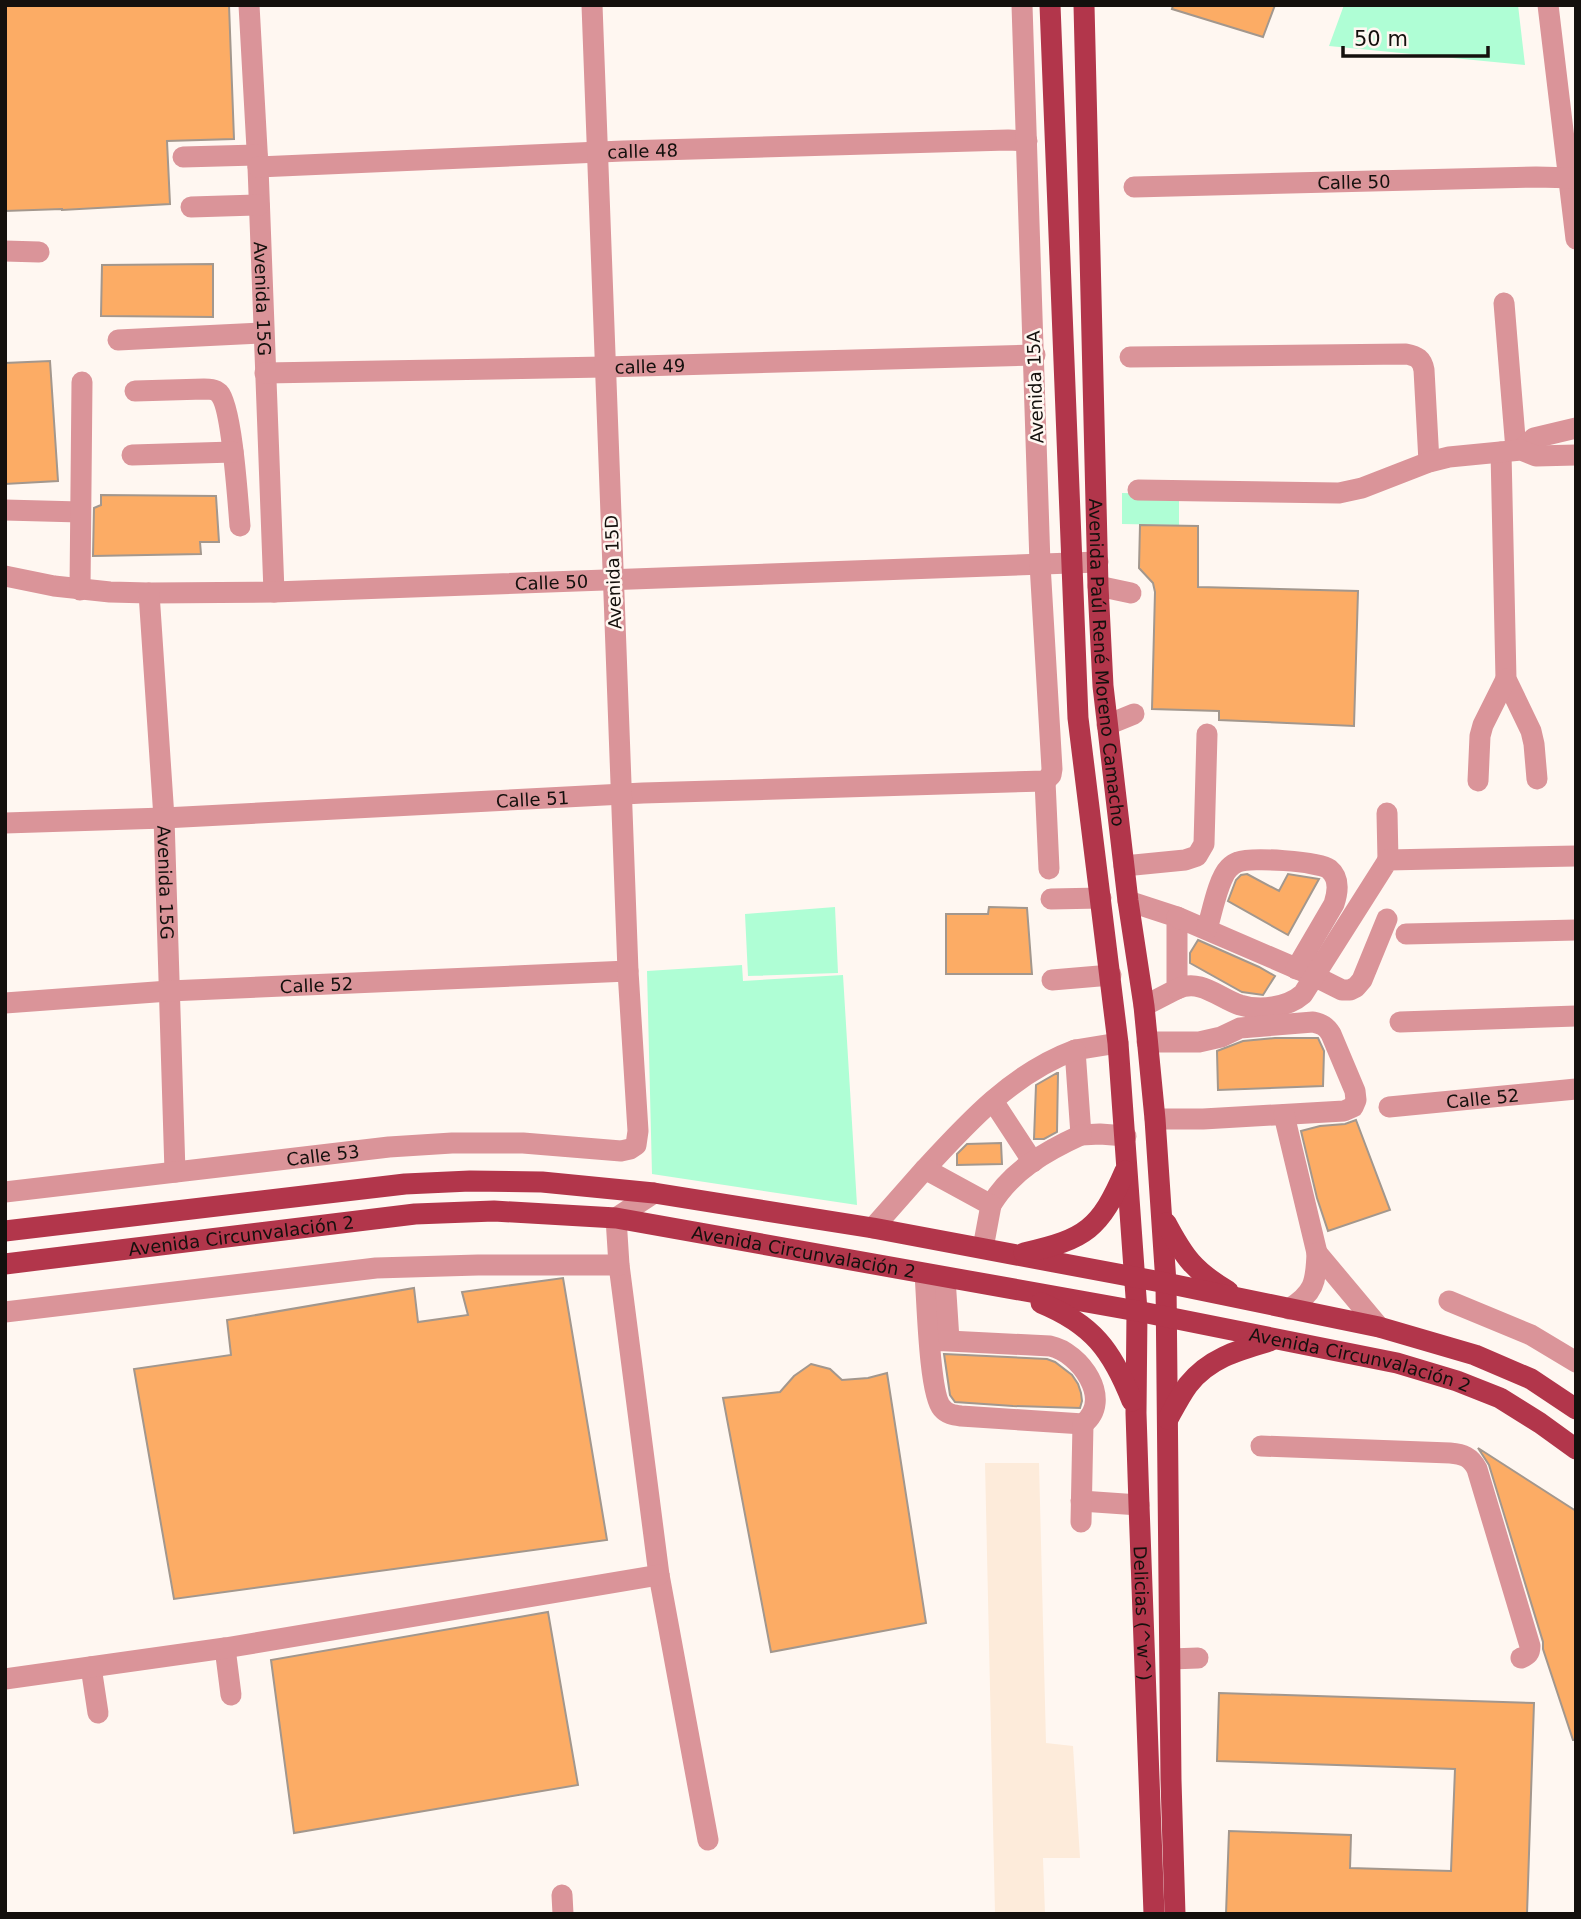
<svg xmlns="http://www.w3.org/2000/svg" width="1581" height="1919" font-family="'DejaVu Sans',sans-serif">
	<rect width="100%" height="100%" fill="#fff7f1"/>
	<!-- commercial -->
	<path fill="#fdebda" d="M985,1463H1039L1046,1743L1073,1746L1080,1858H1043L1045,1914H995Z"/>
	<!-- green -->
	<path fill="#affed5" d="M1344,5H1518L1525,65L1329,46Z
		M1122,493L1179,494V525L1122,524Z
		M835,907L838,973L748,976L745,914Z
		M742,965L743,981L843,975L857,1205L652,1174L647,971Z"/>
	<!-- building -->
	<path fill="#fcac65" stroke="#a3978d" stroke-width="2" d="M5,5H229L234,139L167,141L170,204L62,210V209L5,211Z
		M1173,5H1275L1263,37L1172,9Z
		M213,264V317L101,316L102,265Z
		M50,361L58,481L5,484V363Z
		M101,495L216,496L219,542H200L201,554L93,556L94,508L101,505Z
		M1140,525L1198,526V587L1358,591L1354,726L1219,720V711L1152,709L1155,592L1153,583L1139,568Z
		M1247,874L1279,891L1288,874L1319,879L1288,935L1228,901L1236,880L1241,875Z
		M989,907L1027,908L1032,974H946V914H988Z
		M1198,940L1259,967L1275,976L1263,995L1242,992L1190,963V953Z
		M1275,1038H1318L1324,1051L1323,1086L1218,1090L1217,1051L1243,1041Z
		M1057,1073H1058L1057,1132L1044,1139H1034L1036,1085Z
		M1356,1120L1390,1210L1328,1231L1317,1198L1301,1131L1320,1126L1345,1124Z
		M1001,1143L1002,1164L957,1165V1154L967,1144Z
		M563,1278L607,1540L174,1599L134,1369L231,1355L227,1320L414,1288L418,1322L468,1315L462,1292Z
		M944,1354L1047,1359L1055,1362L1072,1375L1078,1384L1081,1393L1082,1401L1080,1408L1013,1406L955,1402L950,1395Z
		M811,1364L830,1369L842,1380L868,1378L887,1373L926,1623L771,1652L723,1398L780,1392L794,1376Z
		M1478,1448L1576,1511V1740H1573L1543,1649V1642L1489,1465Z
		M548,1612L578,1785L294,1833L271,1660Z
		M1219,1693L1534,1703L1527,1914H1226L1229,1831L1351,1835L1350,1868L1451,1871L1455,1769L1217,1761Z"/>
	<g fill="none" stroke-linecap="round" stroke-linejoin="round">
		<!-- minor -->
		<g stroke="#da9499" stroke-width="21">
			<path id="s1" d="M249,5L258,167L274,592"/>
			<path d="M1548,5L1576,239"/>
			<path d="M183,157L257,155"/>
			<path id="s2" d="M258,167L623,151L1008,140L1027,141"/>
			<path id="s3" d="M1134,187L1536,177L1576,178"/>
			<path d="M191,207L259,205"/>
			<path d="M5,251L39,252"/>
			<path d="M1504,303L1516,450"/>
			<path d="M118,340L263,333"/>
			<path d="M1130,357L1406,354C1417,356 1422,359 1424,370L1429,462"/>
			<path id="s4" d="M265,373L605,367L1035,355"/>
			<path d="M135,391L204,389C209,389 215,389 219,393C232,406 238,503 240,526"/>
			<path d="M1521,450L1534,438L1576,428"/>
			<path d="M1501,452L1506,679L1531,731L1534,744L1537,779"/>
			<path d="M132,455L233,452"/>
			<path d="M1138,490L1339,493L1362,488L1429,462L1449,457L1521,450L1536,456L1576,455"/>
			<path d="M5,510L80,512"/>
			<path id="s5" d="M5,576L54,586L110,592L149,593L274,592L1098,562"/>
			<path d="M1098,586L1131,593"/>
			<path d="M80,590L82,382"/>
			<path id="s6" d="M149,593L164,818L175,1172"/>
			<path d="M1107,725L1134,714"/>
			<path d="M1045,781L1049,869"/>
			<path d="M1478,781L1480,736L1483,725L1506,679"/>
			<path d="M1387,813L1388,860"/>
			<path id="s7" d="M5,823L164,818L643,793L1045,781L1051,775L1052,769L1040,564L1022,5"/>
			<path d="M1124,866L1185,860L1197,856L1204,844L1207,734"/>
			<path d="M1051,899L1101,898"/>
			<path d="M1128,901L1177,917V989L1144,1006"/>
			<path d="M1177,917L1314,976L1342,990H1350L1356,987L1362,980L1387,919"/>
			<path d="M1207,929C1212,913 1218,879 1229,868C1231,866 1235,863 1238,862C1251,857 1318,861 1329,869C1340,878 1338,892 1334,904L1296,969"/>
			<path d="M1406,934L1576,930"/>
			<path d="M1052,980L1111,975"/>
			<path d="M1177,989C1200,978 1219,998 1240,1005C1260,1011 1287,1008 1303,994L1388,860L1576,856"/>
			<path id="s8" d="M5,1003L169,991L628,971"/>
			<path d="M1400,1022L1576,1016"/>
			<path d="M1147,1042H1199L1221,1037L1240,1028L1313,1022C1322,1024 1326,1026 1331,1034L1355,1091L1356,1100L1353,1107L1344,1111L1203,1119H1155"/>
			<path d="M1118,1043L1075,1050L1081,1135L1100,1134L1126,1136"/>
			<path d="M993,1101L1033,1162"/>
			<path id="s9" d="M1389,1107L1576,1089"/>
			<path d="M1284,1115L1317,1253"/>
			<path d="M925,1169C969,1121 1013,1073 1075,1050"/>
			<path id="s10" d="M5,1192L389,1147L452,1143H523L621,1151L630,1149L636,1145L638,1131L628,971L592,5"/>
			<path d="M654,1193L616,1218L619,1265L659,1575L708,1840"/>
			<path d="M991,1205C1011,1171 1046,1151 1081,1135"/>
			<path d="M873,1228L925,1169L991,1205L983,1248"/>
			<path d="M925,1274C927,1297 929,1394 942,1408C947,1414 953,1415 961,1416L1083,1424C1114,1400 1080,1352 1050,1346L929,1340"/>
			<path d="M945,1278L949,1340"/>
			<path d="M1449,1301L1531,1335L1576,1362"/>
			<path d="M1289,1309C1314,1293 1316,1283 1317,1253L1379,1327"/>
			<path d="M5,1312L376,1268L478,1265H619"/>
			<path d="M1261,1446L1450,1453C1463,1454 1471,1457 1477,1469L1530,1646C1530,1653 1528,1655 1521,1658"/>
			<path d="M1081,1501L1139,1505"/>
			<path d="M1081,1522L1083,1424"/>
			<path d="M225,1648L231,1695"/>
			<path d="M1171,1659L1198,1658"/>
			<path d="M91,1667L98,1713"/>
			<path d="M5,1679L225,1648L659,1575"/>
			<path d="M562,1895L563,1914"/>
		</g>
		<!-- major -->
		<g stroke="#b2364b" stroke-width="21">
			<path id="s11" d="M1050,5L1078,718L1118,1043L1137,1311L1136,1413L1139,1505L1154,1914"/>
			<path id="s12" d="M1084,5L1098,586L1103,686L1128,901L1144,1006L1155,1119L1166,1283L1171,1780L1175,1914"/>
			<path d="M1166,1223C1184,1257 1194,1271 1228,1291"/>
			<path d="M5,1231L405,1184L470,1181L542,1182L654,1193L873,1228L1166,1283L1379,1327L1475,1355L1531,1379L1576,1409"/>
			<path d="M1024,1253C1086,1239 1100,1229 1125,1171"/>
			<path id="s13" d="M5,1264L415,1214L494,1211L616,1218L1137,1311L1397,1363L1457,1381L1500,1398L1540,1423L1576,1449"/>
			<path d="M1041,1303C1092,1324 1112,1350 1132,1401"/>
			<path d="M1168,1419C1174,1408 1180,1396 1188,1385C1209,1358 1239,1350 1270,1341"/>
		</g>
	</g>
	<g text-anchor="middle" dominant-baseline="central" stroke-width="5" stroke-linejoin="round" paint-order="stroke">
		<!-- street labels -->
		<g font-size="18" fill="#14100d" stroke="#fff7f1">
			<text stroke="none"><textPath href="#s2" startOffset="385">calle 48</textPath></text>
			<text stroke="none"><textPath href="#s3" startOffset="220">Calle 50</textPath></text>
			<text stroke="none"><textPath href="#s1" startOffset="294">Avenida 15G</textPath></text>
			<text stroke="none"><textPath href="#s4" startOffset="385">calle 49</textPath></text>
			<text transform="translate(1035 387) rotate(-92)">Avenida 15A</text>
			<text transform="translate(613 572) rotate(-92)">Avenida 15D</text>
			<text stroke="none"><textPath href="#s5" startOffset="548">Calle 50</textPath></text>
			<text stroke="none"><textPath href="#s12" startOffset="658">Avenida Paúl René Moreno Camacho</textPath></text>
			<text stroke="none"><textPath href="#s7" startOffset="528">Calle 51</textPath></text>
			<text stroke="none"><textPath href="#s6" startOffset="290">Avenida 15G</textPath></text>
			<text stroke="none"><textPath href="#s8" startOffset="312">Calle 52</textPath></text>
			<text stroke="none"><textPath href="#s9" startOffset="94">Calle 52</textPath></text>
			<text stroke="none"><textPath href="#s10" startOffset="320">Calle 53</textPath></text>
			<text stroke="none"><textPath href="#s13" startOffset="238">Avenida Circunvalación 2</textPath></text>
			<text stroke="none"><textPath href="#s13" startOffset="805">Avenida Circunvalación 2</textPath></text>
			<text stroke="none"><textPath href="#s13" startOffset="1372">Avenida Circunvalación 2</textPath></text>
			<text stroke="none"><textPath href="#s11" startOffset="1612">Delicias (^w^)</textPath></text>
		</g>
	</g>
	<!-- border -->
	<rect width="1581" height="1919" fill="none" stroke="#14100d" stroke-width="14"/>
	<!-- scale -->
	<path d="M1343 46v10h145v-10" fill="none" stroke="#14100d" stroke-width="3.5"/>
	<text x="1354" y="46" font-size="21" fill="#14100d" stroke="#fff7f1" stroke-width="5" paint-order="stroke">50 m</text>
</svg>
